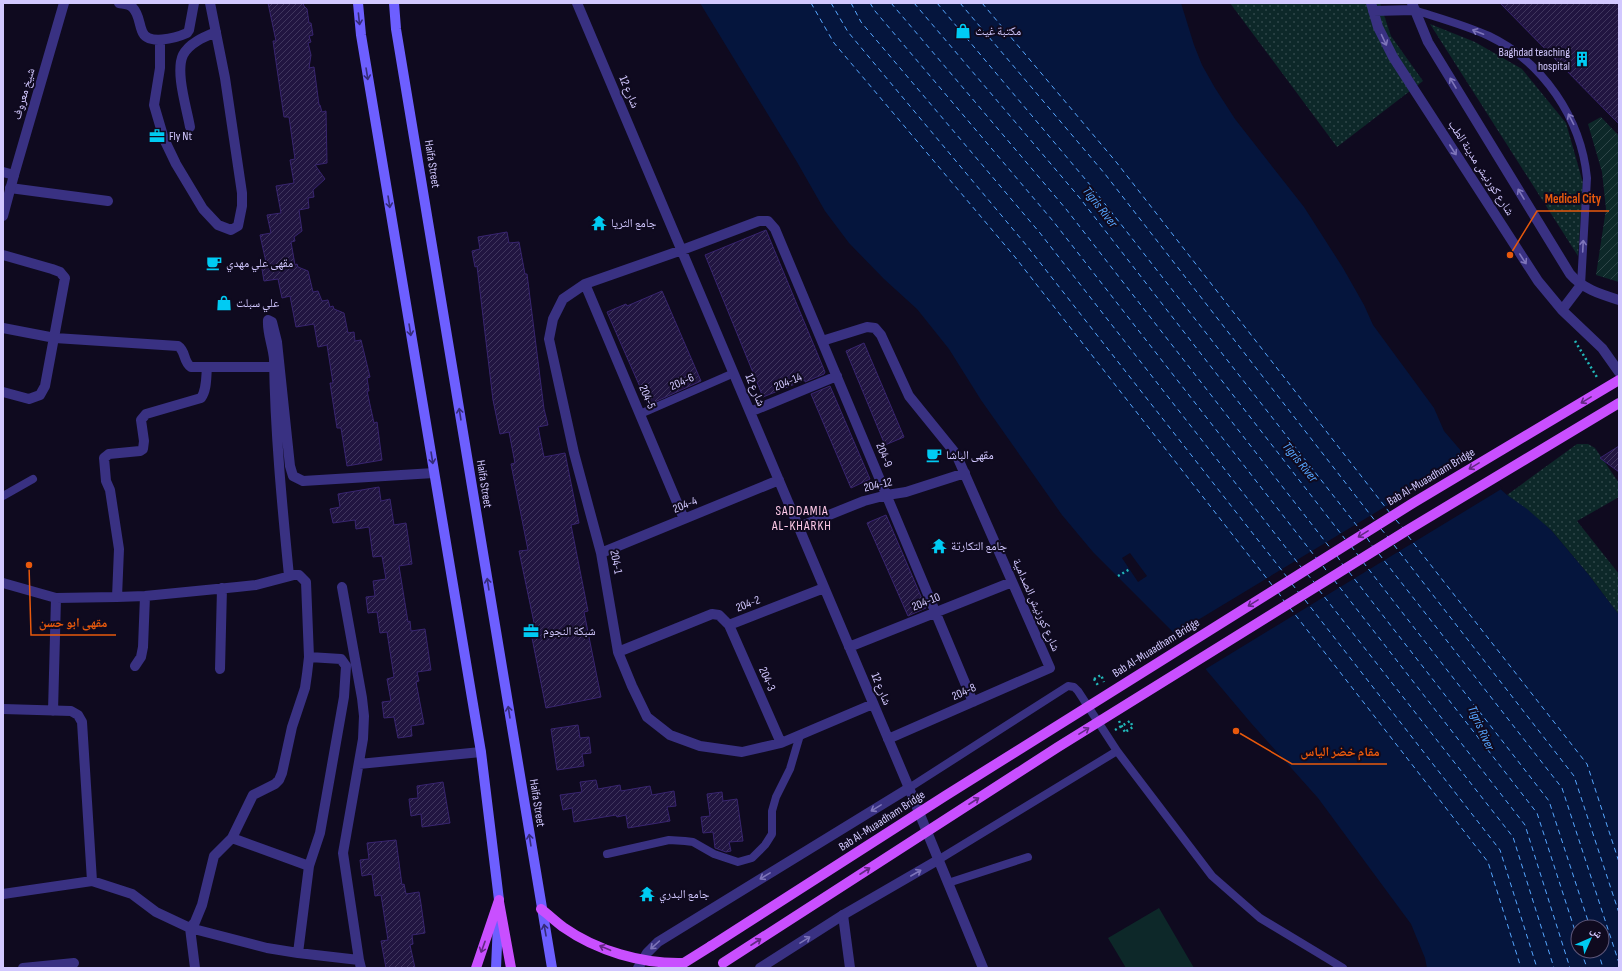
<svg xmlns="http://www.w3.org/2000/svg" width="1622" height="971" font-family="'Sofia Sans Condensed','Noto Naskh Arabic',sans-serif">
	<defs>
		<pattern id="grass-dots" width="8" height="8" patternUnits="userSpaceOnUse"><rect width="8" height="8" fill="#0d2829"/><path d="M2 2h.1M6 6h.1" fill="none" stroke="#2f4649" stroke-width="1.8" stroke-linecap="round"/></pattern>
		<pattern id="garden-furrows" width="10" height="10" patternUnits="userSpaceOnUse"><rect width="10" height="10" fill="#0d2829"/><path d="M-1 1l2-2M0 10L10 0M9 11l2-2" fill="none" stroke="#2f4649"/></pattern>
		<pattern id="building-hatch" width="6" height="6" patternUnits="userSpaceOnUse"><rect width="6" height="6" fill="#211541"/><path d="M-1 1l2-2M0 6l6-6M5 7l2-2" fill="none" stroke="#40365e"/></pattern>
	</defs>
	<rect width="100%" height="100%" fill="#0f0a1f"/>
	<!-- grass -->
	<path fill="url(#grass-dots)" d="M1230,3H1380L1391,36L1423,81L1337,147Z
		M1430,24L1475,42L1522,69L1566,123L1583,183L1578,256Z
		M1577,444H1588L1595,448L1619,483V497L1577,521L1619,574V615L1588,574L1551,530L1507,495Z"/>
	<!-- park -->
	<path fill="#0d2829" d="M1159,908L1194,968H1126L1108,938Z"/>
	<!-- garden -->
	<path fill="url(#garden-furrows)" d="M1601,117L1619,136V282L1596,275L1606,209L1602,172L1588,124Z"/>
	<!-- water -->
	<path fill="#05153d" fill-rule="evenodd" d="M700,3H1181L1194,45L1202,65L1215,88L1235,119L1304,207L1343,268L1364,305L1373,325L1434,408L1444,431L1462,452L1483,473L1507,495L1527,509L1551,530L1588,574L1619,615V968H1427L1425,958L1411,924L1318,798L1251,723L1181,640L1093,552L1062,515L981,400L949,349L917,309L884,279L849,243L825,211L797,162ZM1578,927H1602V951H1578Z"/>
	<!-- pier -->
	<path fill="#0f0a1f" d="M1469,456L1503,488L1204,670L1173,635Z
		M1130,553L1147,576L1138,582L1122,558Z"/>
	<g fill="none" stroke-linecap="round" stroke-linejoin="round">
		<!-- ferry -->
		<path stroke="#56a6ff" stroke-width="1" stroke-dasharray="5 4" stroke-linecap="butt" d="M811,3L834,43L1015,257L1272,585
			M831,3L848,32L1027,246L1287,577
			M851,3L861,22L1040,233L1301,567
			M870,3L875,11L1053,221L1317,559
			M891,3L1066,209L1331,549
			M914,3L1079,197L1345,539
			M937,3L1091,186L1361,531
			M960,3L1105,174L1376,522
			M982,3L1117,163L1390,513
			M1396,520L1403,528
			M1381,529L1388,537
			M1408,536L1587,764L1619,862
			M1367,538L1373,547
			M1394,545L1574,776L1619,913
			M1351,546L1358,555
			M1379,554L1562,788L1619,963
			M1337,556L1343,565
			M1363,562L1549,801L1590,927
			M1323,566L1328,573
			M1349,572L1537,813L1578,940
			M1307,574L1314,582
			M1334,580L1525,825L1570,968
			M1292,584L1299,593
			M1319,590L1513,837L1554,968
			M1278,592L1284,601
			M1305,600L1500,850L1537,968
			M1290,608L1488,862L1521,968
			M1581,951L1587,968
			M1598,951L1603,968"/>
	</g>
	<!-- building -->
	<path fill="url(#building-hatch)" stroke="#38246f" d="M268,3H303L304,6L307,9L309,23H311L313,35L309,36L311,42L308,43L311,55L309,68L314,67L319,105H320L322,112L326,111L327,163L315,165L325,179L313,190L314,197L308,198L309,208L299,210L302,231L294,237L295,241L291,242L295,265L297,264L298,267L308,271L313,292L318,291L322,301L328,300L330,307L333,306L334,309L344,313L348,333L354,332L355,341L361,340L370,377L367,378L369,391H367L374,423L377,422L382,460L347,466L341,428H337L330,383H333L327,345L318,347L314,324L296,327L290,296L282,298L278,279L264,281L261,263L266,262L260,235L271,233L267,215L281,213L276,186L294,183L290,160L295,159L289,117H284L273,41H276Z
		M1500,3H1619V124Z
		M766,230L825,372L824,374L805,382V380L800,382L763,397L705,255Z
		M507,232L509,243L519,242L525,274H527L544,409L548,425L538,427L544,457L565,453L579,523L571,525L588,611L584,612L601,697L546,708L532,638L537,637L519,551L528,550L511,464L515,463L509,432L500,434L493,400L477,266L475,267L472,251L480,249L478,237Z
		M662,291L701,381L648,405L607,312L626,304L627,306Z
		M864,343L904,437L885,445L846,351Z
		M830,386L870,479L851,488L811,394Z
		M1619,446V472L1600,458Z
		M379,487L381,501L390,499L394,525L406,523L412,564L399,566L408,622L410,621L411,631L425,629L431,670L417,672L419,681L416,682L424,724L411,726L412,736L398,738L394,717L384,718L382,702L391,701L387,679L394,677L387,632L380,633L377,612L368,613L366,597L375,596L373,581L386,579L382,556L373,557L369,527L356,529L355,520L333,523L330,509L340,507L338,494Z
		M886,515L926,608L908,616L867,523Z
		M578,725L580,738L589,737L591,753L582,754L584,766L557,770L551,729Z
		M596,780L598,789L620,785L621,791L650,786L652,795L674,791L676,806L667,807L670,821L628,828L626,815L617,817L616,815L574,822L572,808L563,810L560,795L582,792L580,782Z
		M443,782L450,823L422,827L421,814L411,816L409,799L418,798L417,786Z
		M722,792L723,801L737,799L743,841L729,842L731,851L726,852L715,848L713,832L703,833L701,817L710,816L707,794Z
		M396,840L402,885L404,884L406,894L419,892L421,904L425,933L412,935L413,944L410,945L415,968H386L381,941L388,940L381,895L375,896L372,874L362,876L360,860L369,859L367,843Z"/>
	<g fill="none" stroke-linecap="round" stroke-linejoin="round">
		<!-- path -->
		<path stroke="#22b8b9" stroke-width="2.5" stroke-dasharray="2 3" stroke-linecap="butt" d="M1575,341L1598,379
			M1118,576L1130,569
			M1094,679L1101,675L1104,682
			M1115,730L1130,721L1133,727L1125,732"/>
		<!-- service -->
		<path stroke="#393182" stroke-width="8" d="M1414,10C1439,18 1465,25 1489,36C1543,62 1581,118 1587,178L1581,285
			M640,414L734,373
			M3,496L33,479
			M1117,751L1212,876L1260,918L1343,968
			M909,788L1068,686L1074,687L1078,691L1117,751L938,860
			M607,854L669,840L685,841L693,842L714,854L738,862L752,858L765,845L772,834V811L776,797L790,769L800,735
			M948,883L1028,857"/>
		<!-- minor -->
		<path stroke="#393182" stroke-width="10" d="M119,3C124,4 130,4 133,8C139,14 139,24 142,31C147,46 176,38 187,33L189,30L194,3
			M577,3L909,788
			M160,40V68L154,105L164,139L176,164L203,209L218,225L231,230L238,226L242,206V193L225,78L210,3
			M190,127C187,109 175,72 183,55C189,43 204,37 216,32
			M3,172L14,175
			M10,188L108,201
			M3,255L52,269L60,272L65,278L45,386L40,395L29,399L3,392
			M585,284L684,519
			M3,328L55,338L178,346C186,351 183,362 191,367H274
			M822,341L867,327L875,328L881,335L909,396L956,454L1050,668L888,739
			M750,412L837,376
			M799,527L864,501L887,495L906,492L965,473
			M601,553L779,480
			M289,576C282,504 275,432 274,359C273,346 267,333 268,320L272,322L277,342L290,466L293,476L303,481L434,473
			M3,583L56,598L117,597L145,596L237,587L256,585L294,575H299L306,582L309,657L307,674L305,688L292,727L282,773L279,780L275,784L253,795L232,838L214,856L202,905L195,922L190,928L195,968
			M342,587L362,698L364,716L363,739L343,853L359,960
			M117,597L119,549L110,490L106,481L104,458L109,454L140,451L143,449L144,441L141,420L146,414L201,398C207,390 206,377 207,367
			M729,625L781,743
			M849,647L1012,582
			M618,652L712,614L719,615L729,625L824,588
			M135,666L141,657L143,647L145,596
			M220,669L222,588
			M873,704L781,743L742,752L700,746L670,735L647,717L632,686L618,652L601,553L574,453L549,339L553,319L563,299L585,284L682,250L759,221H768L775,229L973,702
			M3,709L71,711L78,715L82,722L92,881
			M53,711L56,598
			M359,764L481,752
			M232,838L309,866
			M3,894L92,881L132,894L156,912L190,928L267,948L298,953L359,960L361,968
			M843,915L850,968
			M298,953L309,866L320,833L344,697L346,666L341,659L309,657
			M23,968L74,963"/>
		<!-- tertiary -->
		<path stroke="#393182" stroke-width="10" d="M1371,3L1378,27L1393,57L1538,281L1562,310L1602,348L1619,372
			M1412,3L1428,42L1570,274C1583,289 1600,294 1619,300
			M1373,11L1414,10
			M3,216L14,175L64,3
			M1562,310L1581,285
			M638,968L647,953L658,942L909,788L983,968
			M760,968L843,915L938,860"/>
		<!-- secondary -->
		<path stroke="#6d5fff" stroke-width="10" d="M358,3L361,35L481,752L499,900L496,968
			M394,3L396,29L552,968"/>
		<!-- primary -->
		<path stroke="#c94fff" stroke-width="10" d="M499,902L511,968
			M541,909C549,915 555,921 563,927C597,951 642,964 683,963
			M679,966L711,946
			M476,968L499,900"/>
		<!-- path-bridge -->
		<path stroke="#22b8b9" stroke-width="2.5" stroke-dasharray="2 3" stroke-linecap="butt" d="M1094,679L1099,687
			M1119,721L1125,732"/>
		<!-- primary-bridge -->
		<path stroke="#c94fff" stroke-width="10" d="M711,946L945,796L1413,503L1619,380
			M723,963L1058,747L1406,531L1619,403"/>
	</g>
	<!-- one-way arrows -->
	<defs><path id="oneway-shaft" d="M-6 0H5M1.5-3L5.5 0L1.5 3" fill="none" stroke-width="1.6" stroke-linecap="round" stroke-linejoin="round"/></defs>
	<g stroke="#352c79">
		<use href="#oneway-shaft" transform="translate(359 19) rotate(84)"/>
		<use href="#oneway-shaft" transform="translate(367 74) rotate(81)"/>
		<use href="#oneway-shaft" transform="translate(389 202) rotate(81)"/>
		<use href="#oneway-shaft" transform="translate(410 330) rotate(81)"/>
		<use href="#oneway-shaft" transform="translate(460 414) rotate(-99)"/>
		<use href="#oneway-shaft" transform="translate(432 458) rotate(81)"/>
		<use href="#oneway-shaft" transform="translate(488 584) rotate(-99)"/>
		<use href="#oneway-shaft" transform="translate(509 712) rotate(-99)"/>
		<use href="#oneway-shaft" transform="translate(530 840) rotate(-99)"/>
		<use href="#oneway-shaft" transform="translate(545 930) rotate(-100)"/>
	</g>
	<g stroke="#7e75ba">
		<use href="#oneway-shaft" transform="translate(1478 32) rotate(-159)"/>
		<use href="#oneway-shaft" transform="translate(1384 40) rotate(65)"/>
		<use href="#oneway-shaft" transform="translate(1453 83) rotate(-121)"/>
		<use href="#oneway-shaft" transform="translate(1571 119) rotate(-117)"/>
		<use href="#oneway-shaft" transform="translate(1453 150) rotate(57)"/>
		<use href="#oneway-shaft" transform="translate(1521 194) rotate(-121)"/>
		<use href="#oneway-shaft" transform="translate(1583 246) rotate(-87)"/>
		<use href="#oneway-shaft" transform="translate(1523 259) rotate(57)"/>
		<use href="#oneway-shaft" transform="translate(876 808) rotate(149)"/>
		<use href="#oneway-shaft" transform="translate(916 873) rotate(-30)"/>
		<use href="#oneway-shaft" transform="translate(765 876) rotate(149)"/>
		<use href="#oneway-shaft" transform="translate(805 940) rotate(-32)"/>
		<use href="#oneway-shaft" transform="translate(655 945) rotate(138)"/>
	</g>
	<g stroke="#632984">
		<use href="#oneway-shaft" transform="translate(1586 400) rotate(149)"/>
		<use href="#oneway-shaft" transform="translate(1474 466) rotate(149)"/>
		<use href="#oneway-shaft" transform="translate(1363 534) rotate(148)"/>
		<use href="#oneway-shaft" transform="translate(1253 603) rotate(148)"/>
		<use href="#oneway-shaft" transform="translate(1084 731) rotate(-32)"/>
		<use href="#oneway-shaft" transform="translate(974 801) rotate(-33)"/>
		<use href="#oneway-shaft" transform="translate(865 871) rotate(-33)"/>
		<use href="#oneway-shaft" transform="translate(756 942) rotate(-33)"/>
		<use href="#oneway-shaft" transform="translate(483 947) rotate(110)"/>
		<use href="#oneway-shaft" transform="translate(605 948) rotate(-157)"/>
	</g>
	<!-- icons -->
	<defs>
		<symbol id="shop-bare" viewBox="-9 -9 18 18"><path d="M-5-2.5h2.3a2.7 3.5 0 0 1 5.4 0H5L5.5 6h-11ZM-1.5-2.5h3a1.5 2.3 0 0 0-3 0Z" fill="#00cbf3" stroke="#0f0a1f" stroke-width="2.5" paint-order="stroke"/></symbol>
		<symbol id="building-bare" viewBox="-9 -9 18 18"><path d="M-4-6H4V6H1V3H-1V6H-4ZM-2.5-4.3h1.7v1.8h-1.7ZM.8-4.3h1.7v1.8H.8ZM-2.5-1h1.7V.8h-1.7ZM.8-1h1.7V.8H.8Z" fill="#00cbf3" stroke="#0f0a1f" stroke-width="2.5" paint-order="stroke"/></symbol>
		<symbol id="office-bare" viewBox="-9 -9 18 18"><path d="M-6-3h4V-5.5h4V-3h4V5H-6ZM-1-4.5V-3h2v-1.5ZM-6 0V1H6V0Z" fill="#00cbf3" stroke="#0f0a1f" stroke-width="2.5" paint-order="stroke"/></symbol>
		<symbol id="temple-bare" viewBox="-9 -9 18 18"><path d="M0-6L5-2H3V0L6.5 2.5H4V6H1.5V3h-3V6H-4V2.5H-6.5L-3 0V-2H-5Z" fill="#00cbf3" stroke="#0f0a1f" stroke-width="2.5" paint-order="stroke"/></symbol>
		<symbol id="cafe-bare" viewBox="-9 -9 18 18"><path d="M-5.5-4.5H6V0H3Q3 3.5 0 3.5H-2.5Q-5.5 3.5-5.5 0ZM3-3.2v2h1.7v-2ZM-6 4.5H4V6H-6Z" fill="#00cbf3" stroke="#0f0a1f" stroke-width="2.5" paint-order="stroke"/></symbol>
	</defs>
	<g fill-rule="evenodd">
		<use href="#shop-bare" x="952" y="20" width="22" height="22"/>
		<use href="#building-bare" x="1571" y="48" width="22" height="22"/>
		<use href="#office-bare" x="146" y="125" width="22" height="22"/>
		<use href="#temple-bare" x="588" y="212" width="22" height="22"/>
		<use href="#cafe-bare" x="203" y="252" width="22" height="22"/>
		<use href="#shop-bare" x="213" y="292" width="22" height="22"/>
		<use href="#cafe-bare" x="923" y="444" width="22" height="22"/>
		<use href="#temple-bare" x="928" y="535" width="22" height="22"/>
		<use href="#office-bare" x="520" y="620" width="22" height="22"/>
		<use href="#temple-bare" x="636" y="883" width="22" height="22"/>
	</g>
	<g text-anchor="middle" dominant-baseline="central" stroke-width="4" stroke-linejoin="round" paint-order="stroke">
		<!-- poi labels -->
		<g font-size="12" fill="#d2c8ff" stroke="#0f0a1f" text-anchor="start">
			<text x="975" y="31">مكتبة غيث</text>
			<text x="1570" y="52" text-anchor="end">Baghdad teaching<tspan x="1570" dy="14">hospital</tspan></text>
			<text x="169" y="136">Fly Nt</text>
			<text x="611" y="223">جامع الثريا</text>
			<text x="226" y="263">مقهى علي مهدي</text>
			<text x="236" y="303">علي سبلت</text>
			<text x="946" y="455">مقهى الباشا</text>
			<text x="951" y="546">جامع التكارتة</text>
			<text x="543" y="631">شبكة النجوم</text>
			<text x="659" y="894">جامع البدري</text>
		</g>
		<!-- street labels -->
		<g font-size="12" fill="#d2c8ff" stroke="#0f0a1f">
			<text transform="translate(629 92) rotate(67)">شارع 12</text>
			<text transform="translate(24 94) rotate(-74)">شیخ معروف</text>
			<text transform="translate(432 164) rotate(81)">Haifa Street</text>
			<text transform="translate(1481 168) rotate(57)">شارع كورنيش مدينة الطب</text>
			<text transform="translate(682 382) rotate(-24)">204-6</text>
			<text transform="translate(788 382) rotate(-22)">204-14</text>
			<text transform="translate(755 390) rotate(67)">شارع 12</text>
			<text transform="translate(647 397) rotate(67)">204-5</text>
			<text transform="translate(884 455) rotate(67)">204-9</text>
			<text transform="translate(1431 477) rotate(-31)">Bab Al-Muaadham Bridge</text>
			<text transform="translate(484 484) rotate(81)">Haifa Street</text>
			<text transform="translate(878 485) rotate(-13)">204-12</text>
			<text transform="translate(685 505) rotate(-22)">204-4</text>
			<text transform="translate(616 562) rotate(79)">204-1</text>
			<text transform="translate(926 602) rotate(-22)">204-10</text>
			<text transform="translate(748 604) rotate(-21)">204-2</text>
			<text transform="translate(1036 605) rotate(66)">شارع كورنيش الصدامية</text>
			<text transform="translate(1156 648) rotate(-32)">Bab Al-Muaadham Bridge</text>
			<text transform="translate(767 679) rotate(66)">204-3</text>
			<text transform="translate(881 689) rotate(67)">شارع 12</text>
			<text transform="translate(964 692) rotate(-24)">204-8</text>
			<text transform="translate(537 803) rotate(81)">Haifa Street</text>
			<text transform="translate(882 821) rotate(-33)">Bab Al-Muaadham Bridge</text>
		</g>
		<!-- water labels -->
		<g font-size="13" font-style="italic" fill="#56a6ff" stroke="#0f0a1f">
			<text transform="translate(1100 207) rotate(52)">Tigris River</text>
			<text transform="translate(1300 462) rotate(51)">Tigris River</text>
			<text transform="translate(1481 728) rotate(66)">Tigris River</text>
		</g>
		<!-- neighbourhood labels -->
		<g font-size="13" letter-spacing="1" fill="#ffcae8" stroke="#0f0a1f">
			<text x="802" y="511">SADDAMIA<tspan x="802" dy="15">AL-KHARKH</tspan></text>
		</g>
	</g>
	<!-- callouts -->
	<path fill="none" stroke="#e8590c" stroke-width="1.5" d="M1510 255L1537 211H1609M29 565L31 635H116M1236 731L1292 764H1387"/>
	<g fill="#e8590c" stroke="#0f0a1f" stroke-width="1.5">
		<circle cx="1510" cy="255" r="4"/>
		<circle cx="29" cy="565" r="4"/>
		<circle cx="1236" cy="731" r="4"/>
	</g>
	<g font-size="13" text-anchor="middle" font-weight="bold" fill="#e8590c" stroke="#0f0a1f" stroke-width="4" stroke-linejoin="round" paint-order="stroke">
		<text x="1573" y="203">Medical City</text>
		<text x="73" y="627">مقهى ابو حسن</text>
		<text x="1340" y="756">مقام خضر الياس</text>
	</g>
	<!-- border -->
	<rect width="1622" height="971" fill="none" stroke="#d2c8ff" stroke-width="8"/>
	<!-- north arrow -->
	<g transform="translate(1590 939) rotate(45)"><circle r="19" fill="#0f0a1f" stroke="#5d5679"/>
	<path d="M0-3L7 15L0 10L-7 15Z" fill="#00cbf3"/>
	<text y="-6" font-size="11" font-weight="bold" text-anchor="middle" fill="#d2c8ff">ش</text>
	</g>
</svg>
